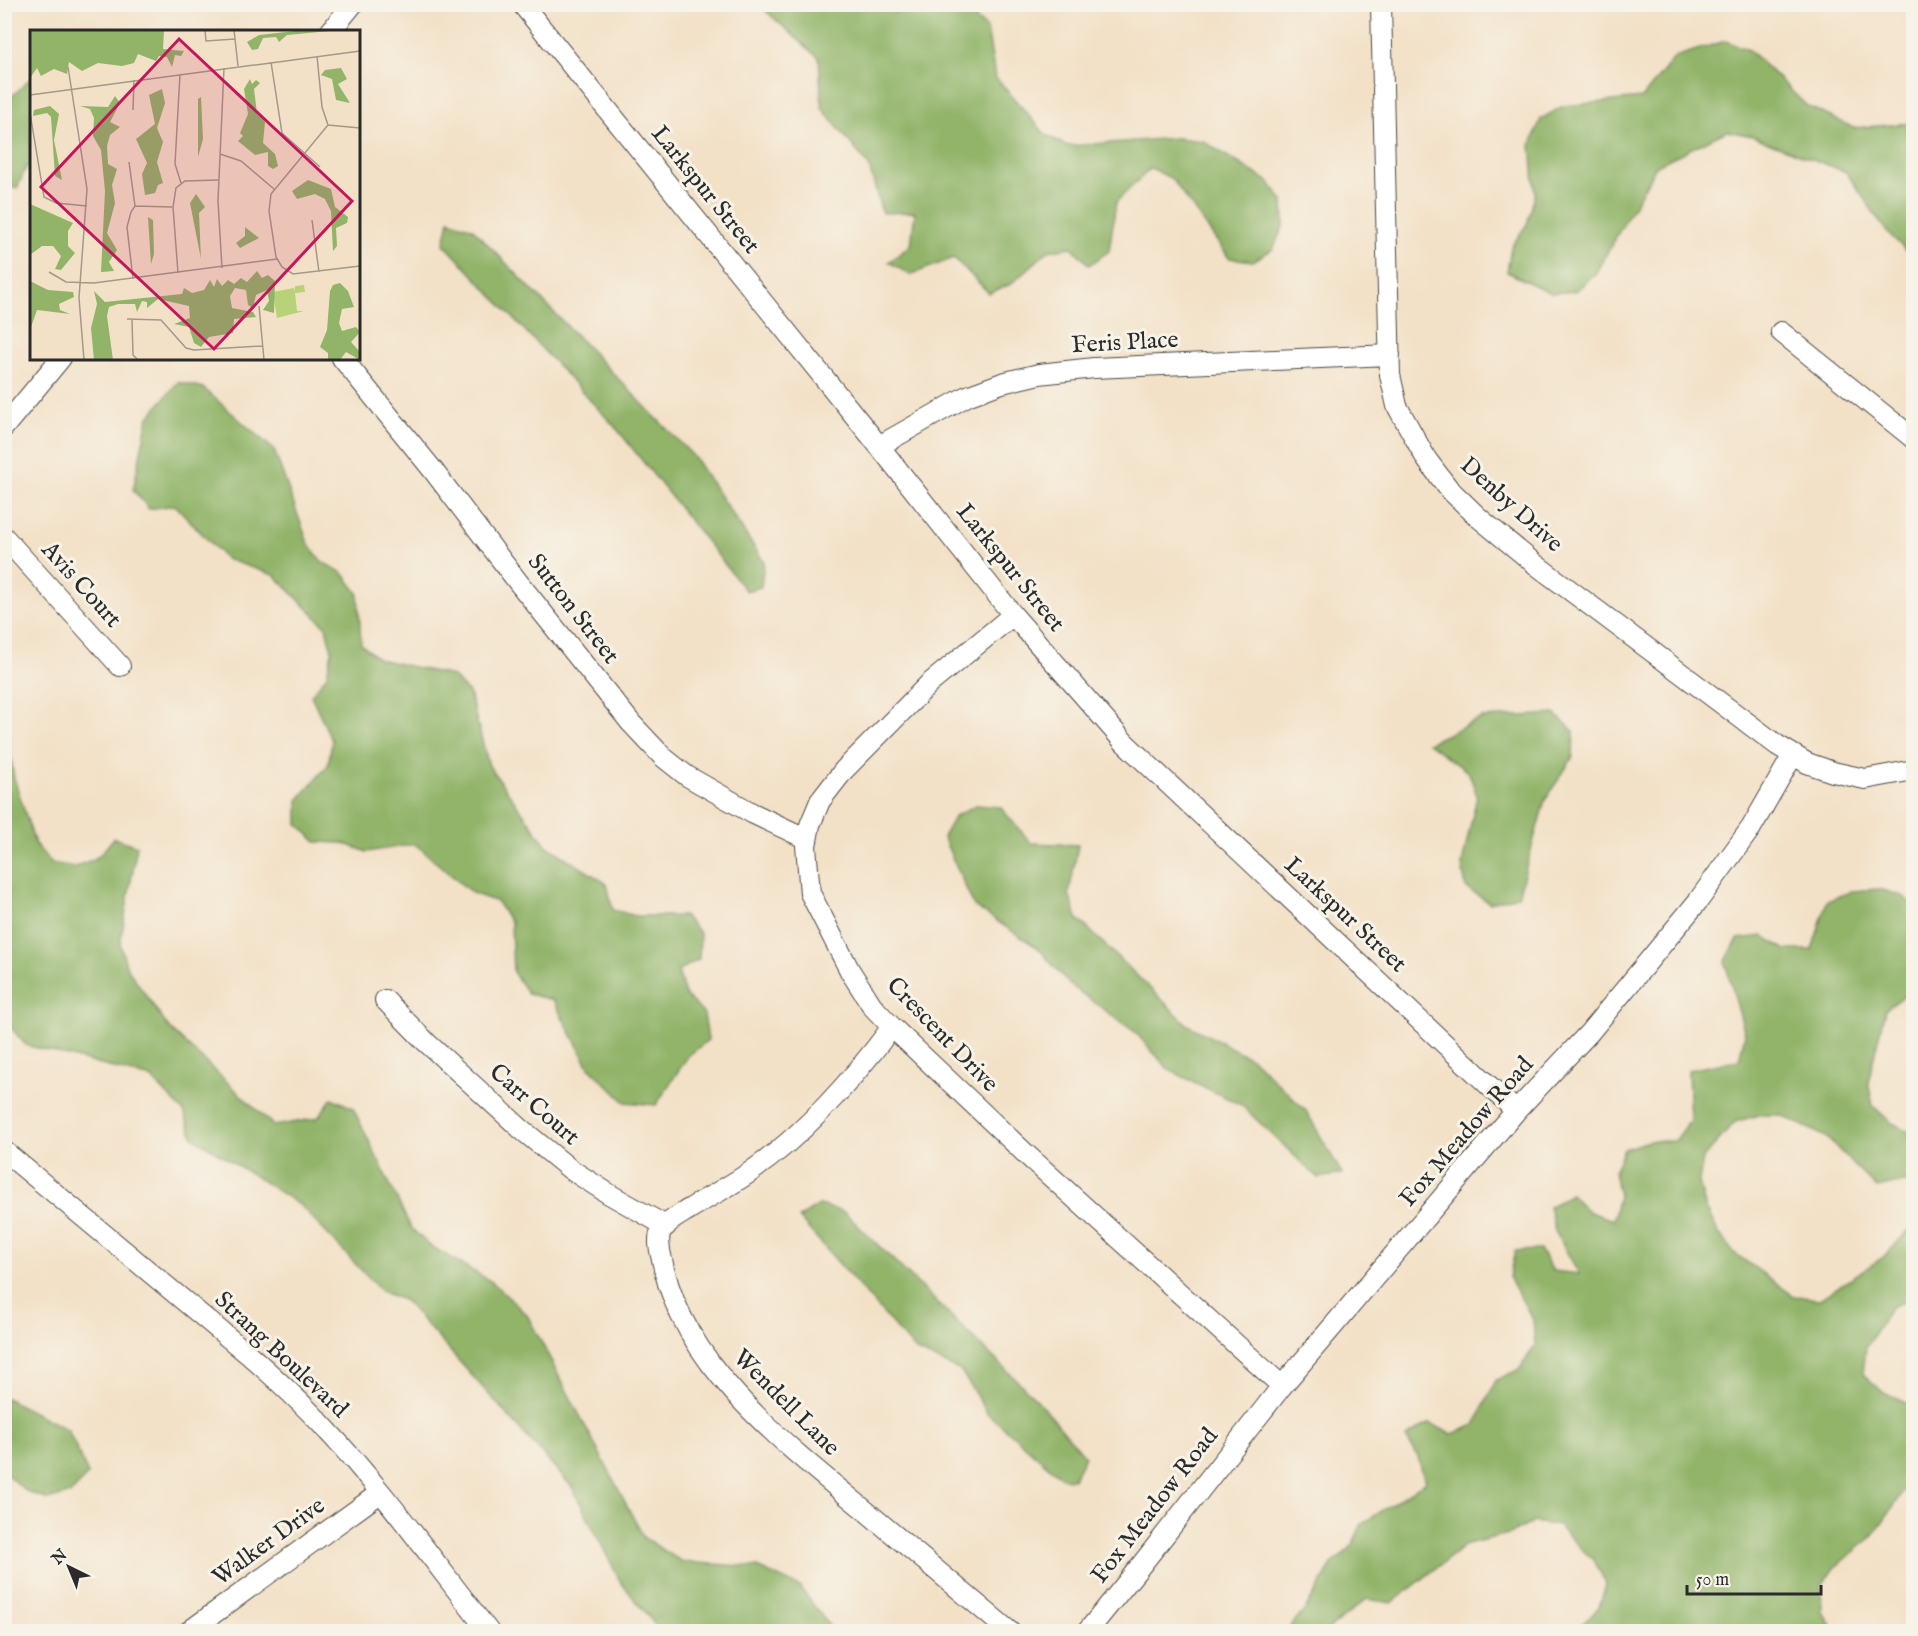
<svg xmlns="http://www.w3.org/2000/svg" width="1918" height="1636" font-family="'IM FELL English',serif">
	<rect width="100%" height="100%" fill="#f7f3e8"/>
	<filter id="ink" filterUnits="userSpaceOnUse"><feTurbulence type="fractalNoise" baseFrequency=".0167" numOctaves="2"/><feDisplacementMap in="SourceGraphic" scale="12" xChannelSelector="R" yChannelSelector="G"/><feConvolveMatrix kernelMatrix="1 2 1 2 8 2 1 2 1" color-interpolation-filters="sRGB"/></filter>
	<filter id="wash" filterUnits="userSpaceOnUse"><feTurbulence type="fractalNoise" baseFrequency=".008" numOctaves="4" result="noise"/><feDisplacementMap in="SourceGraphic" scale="24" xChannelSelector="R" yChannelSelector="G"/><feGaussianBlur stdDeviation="1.35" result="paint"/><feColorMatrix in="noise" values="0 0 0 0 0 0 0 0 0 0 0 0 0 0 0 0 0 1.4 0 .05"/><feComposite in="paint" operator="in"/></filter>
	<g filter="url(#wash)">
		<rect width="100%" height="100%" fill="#f3e1c7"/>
		<!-- forest -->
		<path fill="#91b469" stroke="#5e704a" stroke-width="1.5" d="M945,5L968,12L987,28L995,77L1046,135L1068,146L1176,138L1203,141L1269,182L1283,201L1284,225L1273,249L1253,261L1229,258L1172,179L1151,168L1116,202L1109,251L1089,265L1072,247L1048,251L1011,284L989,293L954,258L910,275L889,262L911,245L915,212L882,213L869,166L822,108L819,58L759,5H868L891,13Z
			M1725,41L1749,50L1807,106L1854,128L1913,123V257L1887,232L1846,172L1752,136L1727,131L1657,165L1595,274L1576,291L1551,293L1507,272L1511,247L1527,224L1535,195L1531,144L1541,119L1563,106L1642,98L1675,57Z
			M31,78V166H27L17,188L5,187V103Z
			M449,220L472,228L694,457L764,562L761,587L746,591L617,429L444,244Z
			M178,382L203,388L274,450L308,543L322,562L343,573L358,593L361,644L379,659L452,676L469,693L489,766L547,846L607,884L613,910L636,916H684L700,933L699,959L678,971L685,995L704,1014L708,1040L688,1056L656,1105L625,1102L589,1067L553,1000L528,994L513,972L511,923L497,902L472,893L415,844L367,852L343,843L316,842L298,824V800L328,765L332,741L311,695L327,675L332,651L326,627L274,575L226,559L175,505L149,509L133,490L148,418Z
			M4,709L14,778L35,844L51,863L76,867L98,857L114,838L137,846L120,944L127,968L168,1027L274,1126L318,1118L332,1098L353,1108L411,1228L429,1245L492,1282L527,1315L644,1538L682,1562L757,1567L800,1587L830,1627L829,1631H660L620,1581L572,1487L405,1301L381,1291L300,1205L193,1137L184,1112L151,1078L26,1045L5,1021Z
			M1555,714L1574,731L1573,757L1545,800L1518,896L1490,903L1466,888L1462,864L1477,796L1469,773L1428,743L1482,718Z
			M976,805L1000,807L1031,843L1078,845L1069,894L1077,918L1188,1025L1253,1059L1306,1111L1342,1174L1318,1178L1241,1105L1169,1070L1135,1032L1070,985L1038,948L974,906L943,837L955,816Z
			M1879,889L1903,896L1913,906V999L1904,996L1885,1010L1868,1082L1873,1106L1892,1123L1913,1133V1180L1877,1188L1826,1137L1781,1115H1758L1735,1122L1703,1158L1699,1182L1705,1206L1718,1232L1733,1252L1794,1296L1820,1299L1885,1256L1913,1226V1298L1891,1307L1866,1347L1863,1374L1882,1391L1913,1406V1478L1872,1537L1834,1568L1821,1587L1822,1611L1836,1631H1575L1599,1607L1606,1584L1595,1562L1558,1526L1534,1522L1512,1533L1467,1544L1392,1603L1367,1599L1326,1631H1287L1305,1610L1332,1565L1351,1547L1362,1524L1425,1482L1418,1457L1406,1437L1429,1423L1452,1434L1475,1425L1496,1380L1520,1369L1535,1345L1533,1320L1509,1277L1515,1251L1540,1250L1553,1271L1579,1274L1555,1231L1549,1207L1571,1194L1587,1211L1613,1220L1619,1196L1614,1172L1624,1149L1649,1141H1675L1690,1121L1688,1070L1739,1060L1745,1034L1725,962L1738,939L1763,936L1786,950H1812L1827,901L1852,891Z
			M819,1205L844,1212L1038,1401L1085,1456L1073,1479L1062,1478L987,1413L961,1371L916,1351L799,1218Z
			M4,1397L68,1430L88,1474L71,1493L48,1500L26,1491L5,1473Z"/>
	</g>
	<g filter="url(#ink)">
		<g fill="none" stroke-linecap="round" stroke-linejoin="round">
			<defs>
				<path id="street" d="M522,4L879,446L1013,615L1125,743L1516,1111
					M1381,4L1390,375L1397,406L1427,460L1449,489L1478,517L1535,564L1777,745L1807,763L1833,772L1865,779L1914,770
					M330,32L353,4
					M1781,332L1914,439
					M342,358L432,469L518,582L631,723L663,757L687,776L752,813L807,839
					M4,427L61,358
					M879,446L967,396L1002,383L1039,374L1094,368L1390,355
					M4,537L120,666
					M1013,615L929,684L844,770L820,801L810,825L806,846L810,893L850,971L873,1007L892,1027L1027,1155L1282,1386
					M385,1000L426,1042L521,1129L570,1169L609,1194L666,1226
					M892,1027C853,1079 807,1132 753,1170C734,1184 712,1195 691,1208C682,1214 669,1220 662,1229C655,1240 662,1257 664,1269C688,1371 790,1448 867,1512C915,1552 962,1592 1010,1632
					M4,1151L248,1354C274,1377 300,1401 324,1427C384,1491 435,1563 489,1632
					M188,1632L380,1493
					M1087,1632L1138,1569L1282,1386L1516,1111L1589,1033L1698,901L1751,828L1793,755"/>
			</defs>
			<!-- street casing -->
			<use href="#street" stroke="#494642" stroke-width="22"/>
			<!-- street -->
			<use href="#street" stroke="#fff" stroke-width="20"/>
		</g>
	</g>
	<g text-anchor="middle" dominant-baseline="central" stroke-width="6" stroke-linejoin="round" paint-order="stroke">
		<!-- street labels -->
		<g font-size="24" fill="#2b2b2b" stroke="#f7f3e8">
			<text transform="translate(705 190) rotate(51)">Larkspur Street</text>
			<text transform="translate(1125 343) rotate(-3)">Feris Place</text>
			<text transform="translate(1511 505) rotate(42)">Denby Drive</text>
			<text transform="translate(1010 568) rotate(51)">Larkspur Street</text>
			<text transform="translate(81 585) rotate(48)">Avis Court</text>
			<text transform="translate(573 609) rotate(52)">Sutton Street</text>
			<text transform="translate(1345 915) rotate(43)">Larkspur Street</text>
			<text transform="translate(942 1035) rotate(46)">Crescent Drive</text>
			<text transform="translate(534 1105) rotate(41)">Carr Court</text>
			<text transform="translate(1467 1132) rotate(-49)">Fox Meadow Road</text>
			<text transform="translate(281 1355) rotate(43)">Strang Boulevard</text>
			<text transform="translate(786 1403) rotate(45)">Wendell Lane</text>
			<text transform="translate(1155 1506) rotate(-52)">Fox Meadow Road</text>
			<text transform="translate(269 1542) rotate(-36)">Walker Drive</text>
		</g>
	</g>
	<!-- overview -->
	<g transform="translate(30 30)">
		<rect width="330" height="330" fill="#f3e1c7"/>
		<path d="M274,255L275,262L265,263L267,281H274L247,288L243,262L264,258L265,262V256Z" fill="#b7d279"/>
		<path d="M0,0H134L133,19L154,21L151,26L145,25L142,37L137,27L129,26L126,31L108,24L104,33L92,36L68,33L52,41L39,32L37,44L24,39L11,46L7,38L0,48ZM274,0H311L257,5L249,12L246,7L233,8L228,19L222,20L217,12L229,5ZM311,38L317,49L308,54L320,73L306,70L302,49L291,45L295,40ZM220,49L222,54L226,50L230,53L224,59L227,83L235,92L233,113L245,124L248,136L243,139L238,136V122L225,125L208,111L213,106L210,103L218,84L214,59ZM132,59L135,73L127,98L133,112L127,132L133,153L128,155L125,163L115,165L112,144L117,133L106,109L125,94L119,65ZM85,66L90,73L80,92L90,97L80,105L77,116L78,134L87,139L82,155L85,173L77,203L87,220L79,232L84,241L71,242L75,161L71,120L63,106L64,88L60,79L50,76L78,77ZM171,67L173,109L168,127V69ZM20,76L29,84L24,110L32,150L25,146L21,87L17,83L3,86L4,80ZM278,150L301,159L305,177L318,187L317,193L306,198L307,216L303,221L301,181L295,169L285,164L267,169L262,161ZM166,164L175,177L169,183L171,229L160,173ZM0,174L43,193L38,201V216L45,223L31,240L25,239L31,226L23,216H12L0,225ZM118,187L123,190L124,224L121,234ZM215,197L229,208L210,218L206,213L215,206ZM227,241L232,248L238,245L245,251L244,283L233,280L239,271L237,260L226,265L223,278L218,275L216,260L205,258L200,266L202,278L223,282L226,287L204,289L203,303L179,307L171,317L164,313L159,297L144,294L160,288L159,276L128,269L117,278V272L112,271L107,282L105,274H88L79,277L77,286L83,330H64L61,298L67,274L64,261L75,272L152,264L154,258L162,263L174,260L180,250L184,257L187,249L192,256L198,250L204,254L211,248L217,252ZM0,251L18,260L43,262L44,267L29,274L30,280L40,284L7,280L0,300ZM310,253L318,261L324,277L312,279L309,293L312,301L326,297L330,302L321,312L330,322V330L316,322L310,330H298V323L290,317L297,300L300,261L303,255Z" fill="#91b469"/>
		<path fill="none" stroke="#a39889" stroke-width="1.5" d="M175,0L176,11L205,9M204,0L208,36M287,26L292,77L298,95L330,98M241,32L252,103L290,137M38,37L57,159L49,268L54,330M150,44L145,134L151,153M0,65L330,21M103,80L104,50M0,83L14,167L26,173L57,176M298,95L241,164L239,181L246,227L252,237L263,244L330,236M190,124L211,131L244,159M99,132L105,176M282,190L289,242M192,238L188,171L194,38M19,242L36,252L64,253L247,229M148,243L143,177L146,158L155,151L188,150M103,249L97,197L101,182L105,176L142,177M229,276L234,330M97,289L131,290L156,318L164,320L232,316M102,290L103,325L108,330"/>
		<path fill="#c2185b" fill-opacity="0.15" stroke="#c2185b" stroke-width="3" d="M149,9L322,171L184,319L11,157Z"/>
		<rect width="330" height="330" fill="none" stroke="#2b2b2b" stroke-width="3"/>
	</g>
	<!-- margin -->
	<rect width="1918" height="1636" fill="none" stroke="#f7f3e8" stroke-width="24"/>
	<!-- north arrow -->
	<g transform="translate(69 1567) rotate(317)" stroke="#f7f3e8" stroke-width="4.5" paint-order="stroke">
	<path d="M0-4.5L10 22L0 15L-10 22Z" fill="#2b2b2b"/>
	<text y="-9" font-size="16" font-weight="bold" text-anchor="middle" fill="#2b2b2b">N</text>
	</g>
	<!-- scale -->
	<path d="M1687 1585v9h134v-9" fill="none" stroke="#2b2b2b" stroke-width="3"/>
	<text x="1696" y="1585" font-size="18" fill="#2b2b2b" stroke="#f7f3e8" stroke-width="4.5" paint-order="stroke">50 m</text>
</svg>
